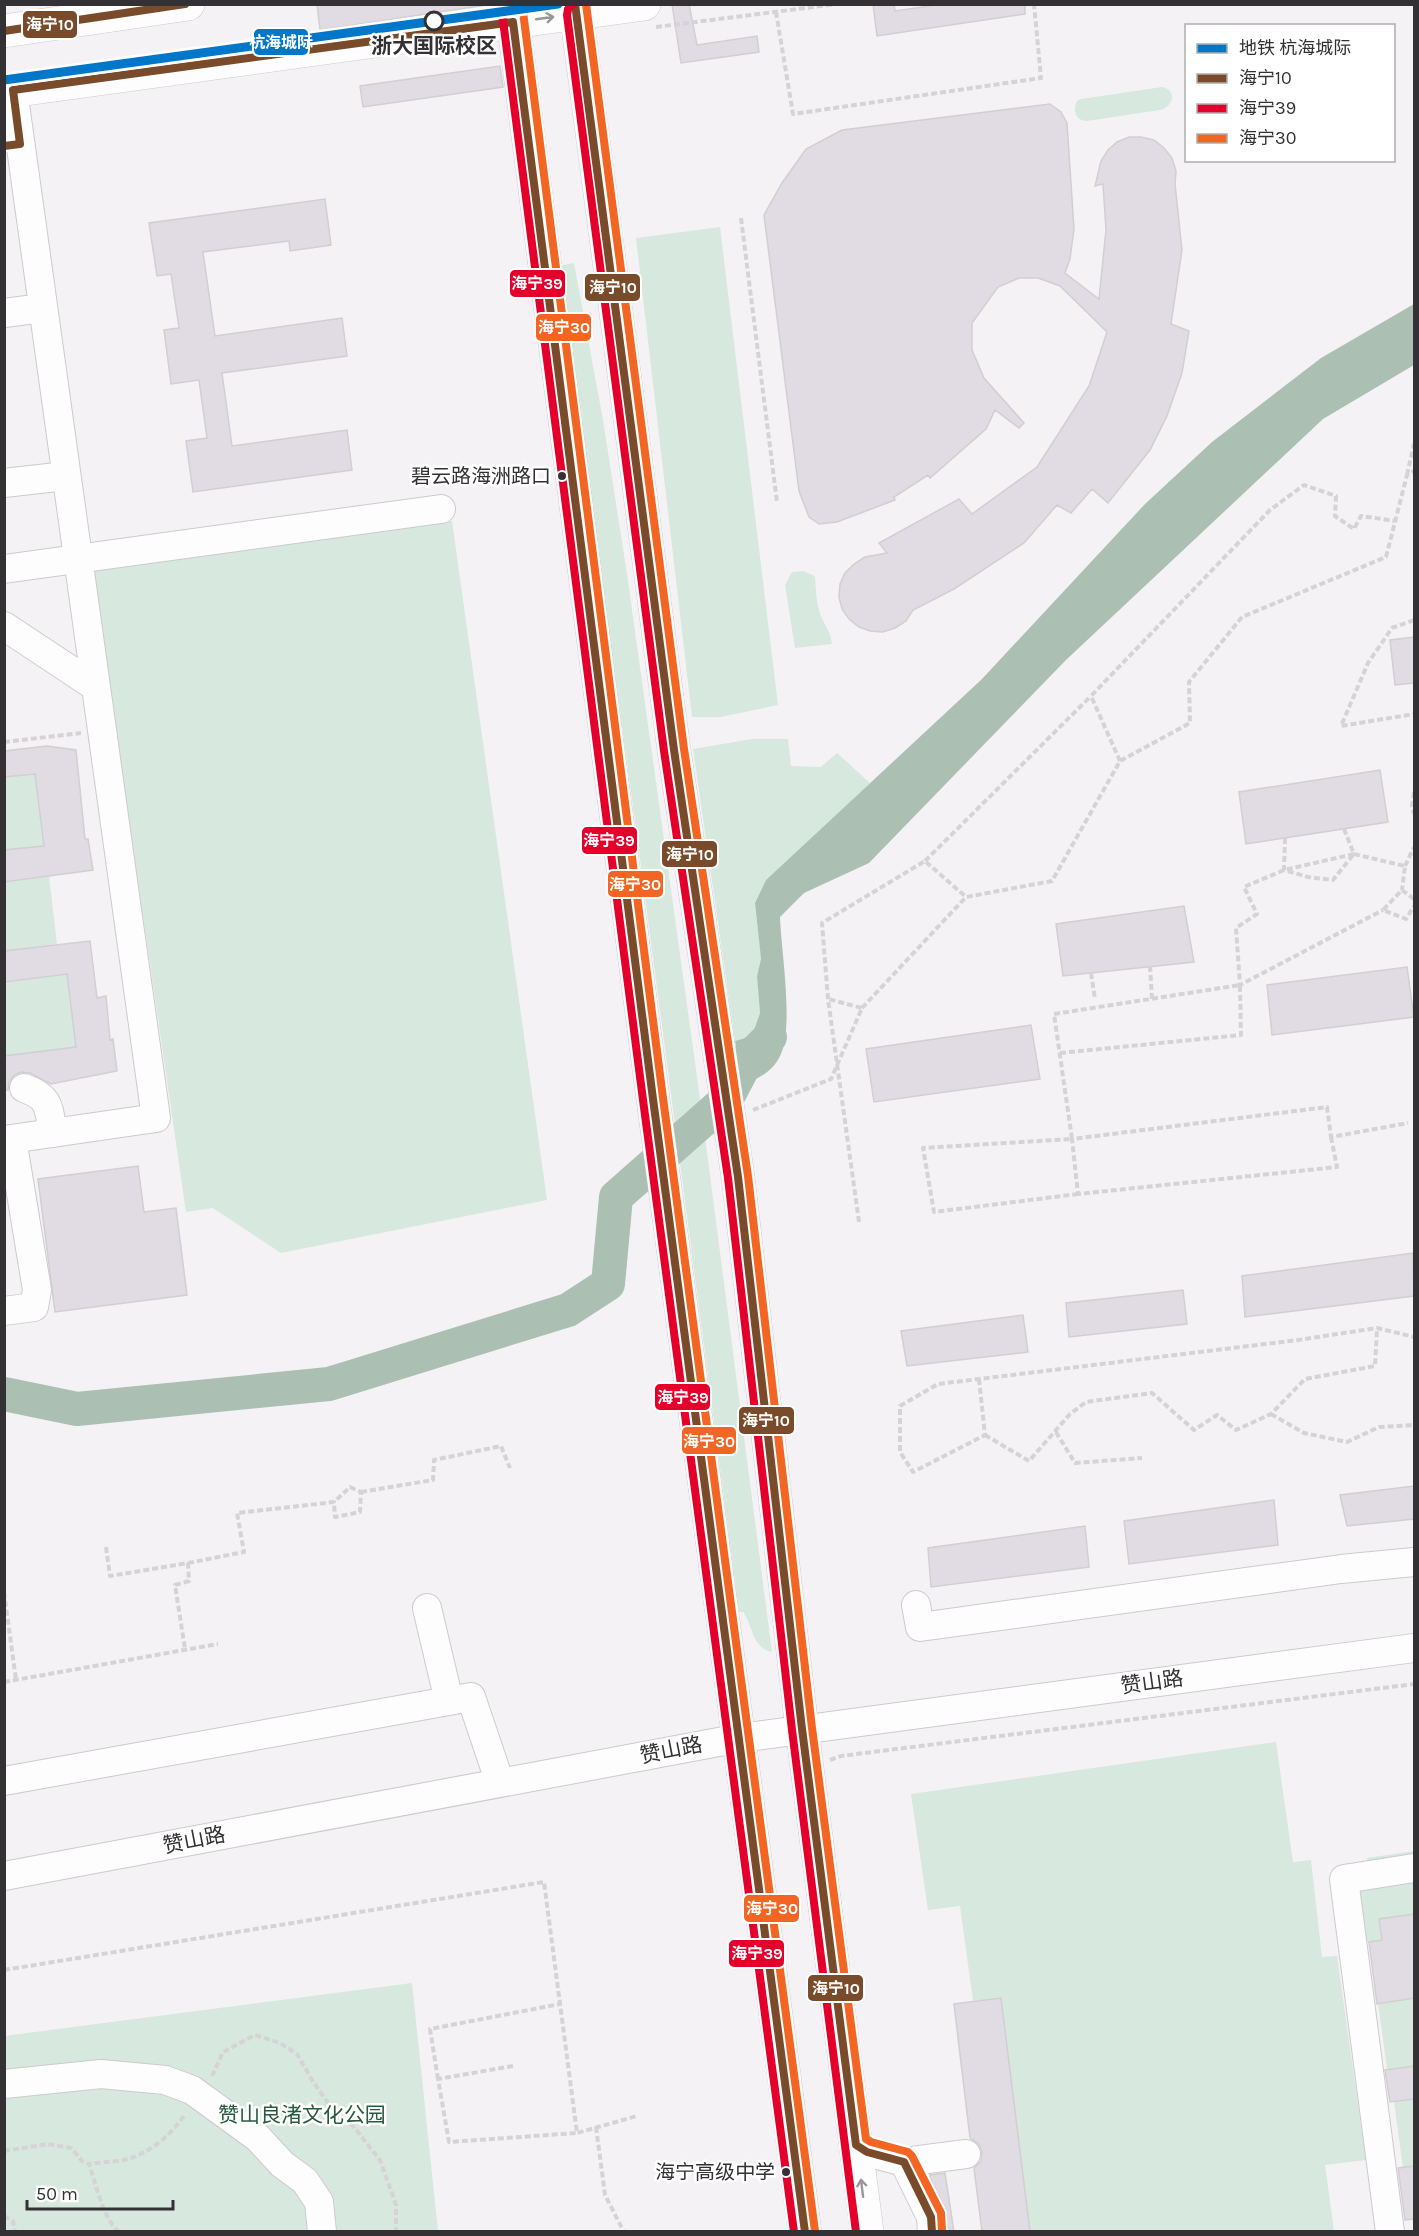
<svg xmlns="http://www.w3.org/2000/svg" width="1419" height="2236" font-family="Karla,'Noto Sans SC',sans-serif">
	<rect width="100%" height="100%" fill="#f5f2f6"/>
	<!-- green -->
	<path fill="#d7e8de" d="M1162,87C1177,90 1174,106 1160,110L1087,121C1076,121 1072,111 1077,101L1081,99Z
		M720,227L778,705L721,717H692L636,238Z
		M574,263L603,420L627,574L699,1091L772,1652C751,1647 754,1627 743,1612H739L637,836L559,266Z
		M452,521L547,1200L281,1253L213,1208L186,1212L93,570Z
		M803,571L815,576C816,590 816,603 821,616C825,626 831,632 832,644L795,648L785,585L792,572Z
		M752,739H788L791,766L821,767L837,753L870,783L766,880L755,903L761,959L757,976L760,1013L752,1036L735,1041L693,749Z
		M35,774L44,846L5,850L4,777Z
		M49,876L57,944L5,951L4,882Z
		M67,974L76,1047L5,1056L4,982Z
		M1276,1742L1293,1862L1311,1860L1322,1957L1337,1956L1366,2160L1325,2165L1334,2231H1030L1001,1998L973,2001L960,1906L928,1910L911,1794Z
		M1414,1851V1920L1413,1914L1380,1919L1382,1940L1364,1942L1355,1877L1370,1875L1367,1858Z
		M412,1983L438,2231H5L4,2036Z
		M1414,1998V2066L1387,2069L1378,2003Z
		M1414,2099V2166L1403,2168L1394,2102Z"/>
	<!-- water -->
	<path fill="#abc0b3" d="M1414,304V365L1323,419L1066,660L869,863L804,893L780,917C781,951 795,1030 779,1058C771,1073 757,1079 743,1085L735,1041L752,1036L760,1013L757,976L761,959L755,903L766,880L982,679L1145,504L1212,442L1321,358Z"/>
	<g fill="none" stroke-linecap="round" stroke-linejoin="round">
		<!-- river -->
		<path stroke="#abc0b3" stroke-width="34" d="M4,1394L77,1409L329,1384L568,1310L608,1284L616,1197L726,1100L747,1060L770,1037"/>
	</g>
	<!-- building -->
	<path fill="#e1dbe3" stroke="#d1cfd2" stroke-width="1.5" d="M317,4H493L320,30Z
		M672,4H689L697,45L757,36L759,52L681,63Z
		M873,4H894L895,11L943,4H1025V14L877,36Z
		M500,66L503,87L363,107L360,86Z
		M1050,104L1061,112L1067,123L1074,229L1070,259L1065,273L1099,299L1106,230L1103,184L1095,186L1101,161L1108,150L1117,142L1129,137H1141L1154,140L1164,148L1172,158L1176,171L1175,184L1182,250L1171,324L1189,331L1182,373L1167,416L1150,450L1108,503L1092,489L1071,513L1057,505L1024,543L954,589L913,610L906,621L895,628L883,632L870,631L859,627L849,619L842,609L839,597L840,584L845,573L854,564L865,557L887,553L879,543L959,499L972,514L1037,467L1089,386L1107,332L1060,286L1038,278H1019L998,287L972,323V350L984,378L1024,423L1019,428L995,410L986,429L930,478L928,475L894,497L895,500L837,522L819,524L809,517L799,491L764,215L782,183L806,149L842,130Z
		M325,199L331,245L290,251L289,241L203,252L215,336L342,318L347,356L222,373L232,446L347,430L352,470L193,492L186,441L207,438L199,380L171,384L164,330L179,328L171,274L157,276L149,223Z
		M1414,637V683L1395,685L1390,640Z
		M47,746L76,750L85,839H88L93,870L4,882V850L44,846L35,774L4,777V751Z
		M1380,770L1388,822L1246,844L1239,792Z
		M1184,906L1194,962L1063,976L1056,924Z
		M90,941L97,998L106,996L110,1040L113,1039L117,1071L51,1084L30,1073L21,1072L14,1075L9,1082L8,1090H4V1056L76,1047L67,974L4,982V951Z
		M1407,967L1414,1017L1272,1035L1267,985Z
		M1031,1025L1040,1079L874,1102L866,1049Z
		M138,1166L144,1212L176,1208L187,1295L55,1312L38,1179Z
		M1413,1253L1414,1296L1245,1317L1242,1276Z
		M1183,1290L1187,1324L1069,1337L1066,1303Z
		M1023,1315L1028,1352L907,1366L901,1331Z
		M1414,1486V1519L1347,1526L1340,1495Z
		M1274,1500L1278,1545L1129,1564L1124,1521Z
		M1085,1526L1089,1567L931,1587L928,1548Z
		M1414,1914V1998L1377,2004L1369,1942L1382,1940L1379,1919Z
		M1001,1998L1030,2232H982L974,2168L981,2161L982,2152L979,2144L970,2138L954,2004Z
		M1414,2066V2099L1390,2102L1385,2070Z
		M1414,2166V2219L1405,2220L1398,2168Z
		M945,2173L954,2232H948L946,2210L930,2178V2175Z"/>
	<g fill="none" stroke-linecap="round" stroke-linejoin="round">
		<defs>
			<path id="minor" d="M13,90L96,687
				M4,313L43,308
				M4,483L66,476
				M4,569L441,509
				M4,626L96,687L156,1118L4,1140
				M24,1088C51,1098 48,1107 53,1133
				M4,1311L34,1307L37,1290L12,1139
				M916,1605L920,1627L1341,1569L1414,1562
				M427,1608L449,1701
				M4,1781L471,1697L500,1783
				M4,1876L740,1738L1414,1648
				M4,2084L101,2074L165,2080L192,2090L258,2138L282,2164L305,2181L319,2202L322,2232
				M856,2145L867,2152L904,2162L931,2217L932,2232
				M904,2162L966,2154
				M1390,2232L1344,1879L1414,1868"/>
			<path id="major" d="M511,4L653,1099L805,2232
				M575,4L674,750L738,1177L802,1729L867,2232
				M4,31L188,4
				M4,92L644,4"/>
		</defs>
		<!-- minor casing -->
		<use href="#minor" stroke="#cccacd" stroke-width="30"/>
		<!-- major casing -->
		<use href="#major" stroke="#cccacd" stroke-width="34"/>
		<!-- path -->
		<path stroke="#d5d3d5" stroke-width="4" stroke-dasharray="6 3" stroke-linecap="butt" d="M776,12L793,114L1041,78L1034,4
			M656,27L837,4
			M741,218L777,502
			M1407,475L1414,444
			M1414,620L1392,628L1368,663L1341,726L1414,714
			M4,742L81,733
			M1120,761L1091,696L1270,510L1304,485L1336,496L1335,516L1354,529L1361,516L1395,521
			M1414,792L1412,806L1414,814
			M1344,829L1354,854L1405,866L1402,890
			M1285,838L1284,870L1308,877L1333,880L1353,855
			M1354,854L1284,870L1244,887L1257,914L1236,928L1240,985L1383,910
			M925,861L1091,696
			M1405,866L1414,847
			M1414,899L1402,890L1383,910L1406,919L1414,906
			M1150,966L1152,999
			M1091,973L1095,999
			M862,1008L966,897
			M1060,1053L1241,1035L1240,985L1054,1014L1072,1139L923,1148L934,1212L1078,1194
			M753,1110L831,1079L862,1008L828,999
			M1331,1137L1337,1167L1078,1194L1072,1139L1327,1107L1331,1137L1408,1123
			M859,1222L828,999L822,923L925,861L966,897L1052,881L1120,761L1190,723L1189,682L1242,617L1386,557L1407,475L1414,471
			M979,1379L985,1435L913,1472L900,1452V1406L938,1384L979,1379L1298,1340L1377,1328L1414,1337
			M1271,1414L1304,1433L1347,1442L1379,1427L1414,1425
			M1056,1432L1075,1463L1142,1458
			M985,1435L1029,1461L1070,1414L1086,1402L1152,1393L1194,1430L1217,1415L1236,1430L1271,1414L1305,1379L1375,1366L1377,1328
			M361,1492L433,1480L434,1460L501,1446L510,1468
			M106,1547L110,1576L188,1563L189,1581L175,1585L185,1649
			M188,1563L244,1552L237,1513L334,1502L335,1517L360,1512L361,1492L350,1487L334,1502
			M4,1592L16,1680
			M4,1682L218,1644
			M830,1760L841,1756L1414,1684
			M4,1970L544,1882L577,2133L637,2116
			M513,2066L438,2079L449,2142L577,2133
			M212,2076L223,2052L255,2035L280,2043L297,2054L312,2080L337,2116L353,2126L380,2160L396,2205V2232
			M438,2079L430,2029L560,2004
			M596,2127L605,2195L624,2232
			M4,2151L48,2144L71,2148L82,2161L89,2164
			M4,2216L13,2221L15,2232
			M119,2232C103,2219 96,2184 89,2164C102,2162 118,2162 131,2158C152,2151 173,2133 185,2114"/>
		<!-- minor -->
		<use href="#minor" stroke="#fefdfe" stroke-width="28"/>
		<!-- major -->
		<use href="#major" stroke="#fefdfe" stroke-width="33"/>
		<defs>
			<path id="bus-1" d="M575,4L674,750L738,1177L802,1729L856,2145L867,2152L904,2162L931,2217L932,2232
				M4,31L185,4
				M4,146L20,144L13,90L513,22L653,1099L805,2232"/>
			<path id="bus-2" d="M573,4L568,9L567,15L664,751L728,1178L792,1730L856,2232
				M501,5L643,1100L794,2232"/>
			<path id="bus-3" d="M522,4L663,1098L815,2231
				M586,4L684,749L748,1176L812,1728L866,2139L871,2142L908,2152L912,2156L941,2213L942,2231"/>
		</defs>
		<!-- bus-1 casing -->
		<use href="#bus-1" stroke="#fff" stroke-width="12"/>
		<!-- bus-2 casing -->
		<use href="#bus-2" stroke="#fff" stroke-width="12"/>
		<!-- bus-3 casing -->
		<use href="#bus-3" stroke="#fff" stroke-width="12"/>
		<!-- bus-1 -->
		<use href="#bus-1" stroke="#7a4b2a" stroke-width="8"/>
		<!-- bus-2 -->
		<use href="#bus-2" stroke="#e4002b" stroke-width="8"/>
		<!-- bus-3 -->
		<use href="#bus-3" stroke="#f26522" stroke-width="8"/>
		<defs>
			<path id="metro-1" d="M4,80L558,4"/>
		</defs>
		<!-- metro-1 casing -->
		<use href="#metro-1" stroke="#fff" stroke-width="14"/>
		<!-- metro-1 -->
		<use href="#metro-1" stroke="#0077c8" stroke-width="9"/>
	</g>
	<!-- one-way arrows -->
	<defs><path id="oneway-shaft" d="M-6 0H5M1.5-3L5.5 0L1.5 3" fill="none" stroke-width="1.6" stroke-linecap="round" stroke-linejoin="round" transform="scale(1.5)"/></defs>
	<g stroke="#999799">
		<use href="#oneway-shaft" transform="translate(545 18) rotate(-8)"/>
		<use href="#oneway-shaft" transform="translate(862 2188) rotate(-97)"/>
	</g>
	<!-- markers -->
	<circle fill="#fff" stroke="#343134" stroke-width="3" cx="434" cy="21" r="9"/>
	<g fill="#343134" stroke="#fff" stroke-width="2">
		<circle cx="562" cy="476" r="5"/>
		<circle cx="786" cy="2172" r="5"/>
	</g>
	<g text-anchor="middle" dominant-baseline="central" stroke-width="5" stroke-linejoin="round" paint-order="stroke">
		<!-- bus labels -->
		<g font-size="20" fill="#343134" stroke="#fff" text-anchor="end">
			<text x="551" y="476">碧云路海洲路口</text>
			<text x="775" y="2172">海宁高级中学</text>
		</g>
		<!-- stop labels -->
		<g font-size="21" font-weight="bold" fill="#343134" stroke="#fff">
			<text x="434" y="46">浙大国际校区</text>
		</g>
		<!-- street labels -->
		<g font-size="21" fill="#343134" stroke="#fff">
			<text transform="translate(1152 1682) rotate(-8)">赞山路</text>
			<text transform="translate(671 1750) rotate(-11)">赞山路</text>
			<text transform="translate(194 1840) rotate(-11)">赞山路</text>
		</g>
		<!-- park labels -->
		<g font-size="21" fill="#275b3e" stroke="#fff">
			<text x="302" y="2115">赞山良渚文化公园</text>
		</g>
	</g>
	<g stroke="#fff" stroke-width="2">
		<rect x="22" y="10" width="56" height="29" rx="6" fill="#7a4b2a"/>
		<rect x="253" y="28" width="56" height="28" rx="6" fill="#0077c8"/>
		<rect x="509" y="269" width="57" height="29" rx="6" fill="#e4002b"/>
		<rect x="584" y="273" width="57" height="29" rx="6" fill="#7a4b2a"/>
		<rect x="535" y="313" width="57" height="29" rx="6" fill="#f26522"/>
		<rect x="581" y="826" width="57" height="29" rx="6" fill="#e4002b"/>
		<rect x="661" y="840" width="57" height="28" rx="6" fill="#7a4b2a"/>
		<rect x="607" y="870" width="57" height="28" rx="6" fill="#f26522"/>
		<rect x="654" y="1383" width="57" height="28" rx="6" fill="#e4002b"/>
		<rect x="738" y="1406" width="57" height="29" rx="6" fill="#7a4b2a"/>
		<rect x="681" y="1426" width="56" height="29" rx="6" fill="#f26522"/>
		<rect x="743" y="1894" width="57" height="29" rx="6" fill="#f26522"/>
		<rect x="728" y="1939" width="57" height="29" rx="6" fill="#e4002b"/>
		<rect x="807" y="1974" width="57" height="28" rx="6" fill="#7a4b2a"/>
	</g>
	<g font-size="16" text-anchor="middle" font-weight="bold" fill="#fff">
		<text x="50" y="30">海宁10</text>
		<text x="281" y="48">杭海城际</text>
		<text x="537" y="289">海宁39</text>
		<text x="613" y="293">海宁10</text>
		<text x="564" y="333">海宁30</text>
		<text x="609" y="846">海宁39</text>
		<text x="690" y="860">海宁10</text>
		<text x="635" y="890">海宁30</text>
		<text x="683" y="1403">海宁39</text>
		<text x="766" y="1426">海宁10</text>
		<text x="709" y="1447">海宁30</text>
		<text x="772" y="1914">海宁30</text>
		<text x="757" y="1959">海宁39</text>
		<text x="836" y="1994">海宁10</text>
	</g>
	<!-- border -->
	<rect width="1419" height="2236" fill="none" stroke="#343134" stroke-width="12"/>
	<!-- legend -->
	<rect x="1185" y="24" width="210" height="138" fill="#ffffff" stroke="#aeadae" stroke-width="1.5"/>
	<rect x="1197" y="44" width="30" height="9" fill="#0077c8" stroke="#aeadae" stroke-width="1.5"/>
	<text x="1239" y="54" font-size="18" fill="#343134">地铁 杭海城际</text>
	<rect x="1197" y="74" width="30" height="9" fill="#7a4b2a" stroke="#aeadae" stroke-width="1.5"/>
	<text x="1239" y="84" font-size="18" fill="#343134">海宁10</text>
	<rect x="1197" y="104" width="30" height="9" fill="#e4002b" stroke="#aeadae" stroke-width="1.5"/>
	<text x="1239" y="114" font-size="18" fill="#343134">海宁39</text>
	<rect x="1197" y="134" width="30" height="9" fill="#f26522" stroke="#aeadae" stroke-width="1.5"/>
	<text x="1239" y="144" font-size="18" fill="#343134">海宁30</text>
	<!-- scale -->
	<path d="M27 2200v9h146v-9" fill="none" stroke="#343134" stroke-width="3"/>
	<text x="36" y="2200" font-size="18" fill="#343134" stroke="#ffffff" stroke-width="4.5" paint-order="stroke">50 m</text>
</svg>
